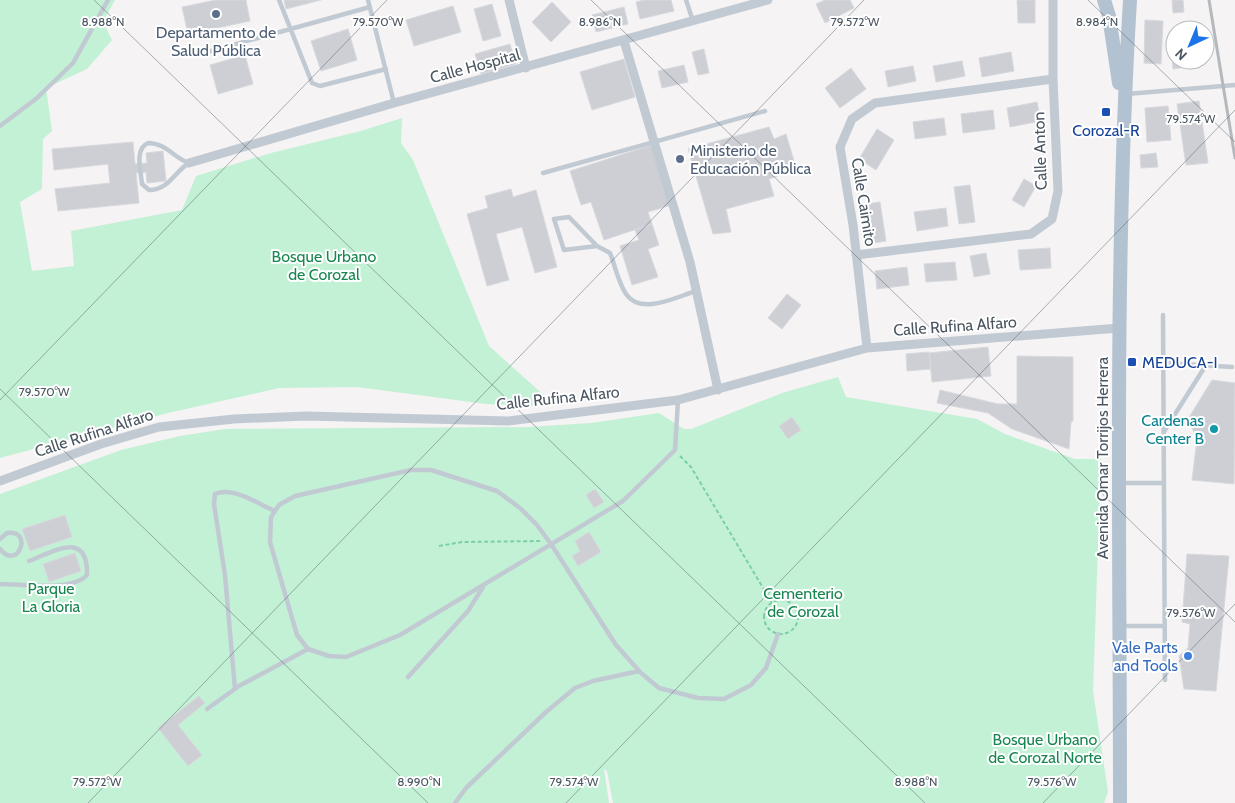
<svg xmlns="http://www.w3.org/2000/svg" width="1235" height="803" font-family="Cabin,sans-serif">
	<rect width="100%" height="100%" fill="#f5f3f3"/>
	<!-- green -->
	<path fill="#c3f1d5" d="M0,0H115L103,22L112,40L87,69L46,88L52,131L43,139L42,189L20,202L32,271L74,266L71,231L182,210L196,176L271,153L361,131L402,118L401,143L413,160L489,346L556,406L486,404L357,387L279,388L168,413L0,458Z
		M838,377L846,397L977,419L1005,434L1075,459H1101L1093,691L1108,792L1104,803H613L607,771L604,769L609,803H0V494L121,450L180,436L225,429L528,427L591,423L659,413L684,429H691L782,393Z"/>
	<!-- building -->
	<path fill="#cdcfd5" stroke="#d7d9de" d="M216,0H246L250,21L188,34L182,7Z
		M284,0H321L286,9Z
		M644,0H671L674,11L640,19L636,2Z
		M825,0H850L854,8L825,23L816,4Z
		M1017,0H1035V23H1018Z
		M1172,0H1183L1184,12L1173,13Z
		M552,2L571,22L551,42L532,22Z
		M492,4L501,36L483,41L474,9Z
		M453,6L461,32L414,46L406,20Z
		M624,7L628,24L596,32L592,15Z
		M1145,20L1163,21L1161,64L1144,63Z
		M348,29L357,60L321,71L311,41Z
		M510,44L516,64L481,74L475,54Z
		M704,49L709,73L698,75L692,52Z
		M1011,52L1014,71L982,77L979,58Z
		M245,55L253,84L218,94L210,65Z
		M1172,56H1175V60H1185L1186,67L1173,69Z
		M624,59L635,97L592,110L580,72Z
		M962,61L965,76L936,82L933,66Z
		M684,65L688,82L662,88L658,71Z
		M913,66L916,81L888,87L885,71Z
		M851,68L866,89L840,108L825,88Z
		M1199,101L1208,163L1186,165L1177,104Z
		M1037,102L1041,121L1010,127L1007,108Z
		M1168,106L1171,140L1147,142L1145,108Z
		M993,110L995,129L963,133L961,114Z
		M944,118L946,135L915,139L913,122Z
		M769,127L774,139L786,134L794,161L783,174L769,179L774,196L726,209L731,232L713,234L688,149Z
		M877,129L894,140L876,170L859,159Z
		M133,142L135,164L147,163L146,153L163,151L166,181L147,183L146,172L136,173L139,203L58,211L55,189L110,183L108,164L54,170L52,149Z
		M652,145L671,205L648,212L652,224L604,240L591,202L581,205L570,171Z
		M1156,153L1158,167L1141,168L1140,155Z
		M1024,179L1036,186L1024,207L1012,200Z
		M970,185L975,222L959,224L954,187Z
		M511,189L513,197L536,190L557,267L535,273L522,227L496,234L509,280L487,286L467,214L488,208L485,196Z
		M880,202L886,241L867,244L860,205Z
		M946,208L948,226L917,231L914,212Z
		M652,224L659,245L648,249L658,277L632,285L620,246L639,240L635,230Z
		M1050,248L1051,268L1020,270L1018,250Z
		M986,253L990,274L974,277L970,256Z
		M955,262L957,280L926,282L924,264Z
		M907,267L909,285L877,289L875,271Z
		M787,294L801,305L782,329L768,318Z
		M988,347L991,376L932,382L929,353Z
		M929,352L931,369L907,371L906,354Z
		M1017,356L1073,357V421L1071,422L1069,449L1012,429L988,413L937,403L940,390L998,404H1017Z
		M1212,380L1235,383L1234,484L1192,480L1197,439L1188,419Z
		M792,417L801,430L788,439L779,426Z
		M595,489L604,502L594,508L586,495Z
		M65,515L72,537L30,551L22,529Z
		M589,532L601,552L578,566L572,556L580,551L575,541Z
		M75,553L81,571L49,582L43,564Z
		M1187,554L1229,556L1216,691L1184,689L1179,656L1188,648L1190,624L1182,622Z
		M199,696L205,703L178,725L202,755L188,766L158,728Z"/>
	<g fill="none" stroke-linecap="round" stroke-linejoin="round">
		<!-- path -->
		<path stroke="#7ad0a6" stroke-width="2" stroke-dasharray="4 2.5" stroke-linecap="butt" d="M680,456L691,467L772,603
			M439,546L462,542L540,541
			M764 617a17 17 0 1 1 34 0a17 17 0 1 1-34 0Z"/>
		<!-- lane -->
		<path stroke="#c1cad2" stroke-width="4.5" d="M279,0L312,83L320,86L386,69
			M368,0L394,103
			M686,0L693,21
			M200,54L370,7
			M1127,94L1235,85
			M0,126L37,98L73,63L108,0
			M148,143C166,143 174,158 189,163C174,172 169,190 149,190L142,184C141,171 134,149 148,143Z
			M543,173L765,111
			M597,246L564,250L554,219L569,217L597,246L610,253C615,265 618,282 626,294C641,316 676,297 696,291
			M1163,315L1165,680
			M1164,363L1232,367
			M1165,430L1206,365
			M1121,483H1164
			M0,539L7,533C34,529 18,572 0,549
			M0,584C24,584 71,592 87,575C88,530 55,551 29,561
			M1121,626H1165
			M308,649L297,635L270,542L271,517L279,505L295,496L411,470H431L497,491L520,508L537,525L551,544L616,645L641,673L659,688L698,698L724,699L751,685L766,668L778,634
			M408,677L468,611L483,587
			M235,689L225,575L214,504L215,494C233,486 258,504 275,511
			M207,709L239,686L308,649L329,656L346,657L400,635L623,501L675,450L678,400
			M455,803L466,788L546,712L575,688L593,681L639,671"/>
		<!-- street -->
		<path stroke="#c1cad2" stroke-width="9" d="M509,0L526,68
			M624,41L690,262L718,390
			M189,163L394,103L768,0
			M856,255L1031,234L1052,219L1058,191L1053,79V0
			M867,348L853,225L840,147L852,119L875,103L1053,79
			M0,481L101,444L159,427L234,419L306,416L508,421L678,400L867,348L1119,328"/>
		<!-- primary -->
		<path stroke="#b3c2d1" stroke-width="14" d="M1104,0L1109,16L1119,83
			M1120,803C1120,535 1114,267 1130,0"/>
		<!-- rail -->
		<path stroke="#b5b8bd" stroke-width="3" d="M1209,0L1235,158"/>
	</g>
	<!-- ticks -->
	<path fill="none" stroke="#4a5661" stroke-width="1" stroke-opacity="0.45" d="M94,0L925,803M591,0L1235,622M1088,0L1235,142M0,389L428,803M0,400L387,0M88,803L864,0M566,803L1235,110M1043,803L1235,604"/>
	<!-- markers -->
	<g fill="#5c6f8a" stroke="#fff" stroke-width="2">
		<circle cx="216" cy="14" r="5"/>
		<circle cx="680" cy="159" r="5"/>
	</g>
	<g fill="#1a4fb4" stroke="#fff" stroke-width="2">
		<rect x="1101" y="107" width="10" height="10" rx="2.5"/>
		<rect x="1127" y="357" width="10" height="10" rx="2.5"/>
	</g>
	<circle fill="#0f9aa8" stroke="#fff" stroke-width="2" cx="1214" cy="429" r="5"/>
	<circle fill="#3f7fe0" stroke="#fff" stroke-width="2" cx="1188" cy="656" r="5"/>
	<g text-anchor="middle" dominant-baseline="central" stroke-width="4" stroke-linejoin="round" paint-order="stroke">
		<!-- service labels -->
		<g font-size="16" fill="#4e5e75" stroke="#fff">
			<text x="216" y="32">Departamento de<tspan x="216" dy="18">Salud Pública</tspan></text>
			<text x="690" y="150" text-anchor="start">Ministerio de<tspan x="690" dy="18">Educación Pública</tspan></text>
		</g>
		<!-- street labels -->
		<g font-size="16" fill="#4a5661" stroke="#fff">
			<text transform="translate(475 66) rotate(-15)">Calle Hospital</text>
			<text transform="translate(1040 151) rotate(-92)">Calle Anton</text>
			<text transform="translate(864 202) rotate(81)">Calle Caimito</text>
			<text transform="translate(955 326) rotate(-4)">Calle Rufina Alfaro</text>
			<text transform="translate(558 398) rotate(-6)">Calle Rufina Alfaro</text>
			<text transform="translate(94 433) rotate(-18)">Calle Rufina Alfaro</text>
			<text transform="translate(1102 458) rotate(-90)">Avenida Omar Torrijos Herrera</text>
		</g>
		<!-- transit labels -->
		<g font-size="16" fill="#164399" stroke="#fff">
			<text x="1106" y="130">Corozal-R</text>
			<text x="1142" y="362" text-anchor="start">MEDUCA-I</text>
		</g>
		<!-- park labels -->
		<g font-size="16" fill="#17864f" stroke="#fff">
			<text x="324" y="256">Bosque Urbano<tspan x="324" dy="18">de Corozal</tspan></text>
			<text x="51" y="588">Parque<tspan x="51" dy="18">La Gloria</tspan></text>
			<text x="803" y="593">Cementerio<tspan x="803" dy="18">de Corozal</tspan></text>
			<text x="1045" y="739">Bosque Urbano<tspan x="1045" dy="18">de Corozal Norte</tspan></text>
		</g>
		<!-- culture labels -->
		<g font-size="16" fill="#0d838f" stroke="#fff" text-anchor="end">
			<text x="1204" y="420">Cardenas<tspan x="1204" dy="18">Center B</tspan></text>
		</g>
		<!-- shop labels -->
		<g font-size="16" fill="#366cbe" stroke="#fff" text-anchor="end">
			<text x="1178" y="647">Vale Parts<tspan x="1178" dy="18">and Tools</tspan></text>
		</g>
	</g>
	<g font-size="12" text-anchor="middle" fill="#4a5661" stroke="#fff" stroke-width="4" stroke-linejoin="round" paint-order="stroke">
		<text x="103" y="26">8.988°N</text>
		<text x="600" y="26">8.986°N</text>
		<text x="1097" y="26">8.984°N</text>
		<text x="378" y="26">79.570°W</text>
		<text x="855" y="26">79.572°W</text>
		<text x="1191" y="123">79.574°W</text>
		<text x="44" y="396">79.570°W</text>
		<text x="1191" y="617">79.576°W</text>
		<text x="97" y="786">79.572°W</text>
		<text x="574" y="786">79.574°W</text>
		<text x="1052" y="786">79.576°W</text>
		<text x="419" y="786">8.990°N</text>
		<text x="916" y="786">8.988°N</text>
	</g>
	<!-- north arrow -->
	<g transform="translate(1190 45) rotate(224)"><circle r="24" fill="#ffffff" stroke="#b7bbc0"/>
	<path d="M0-4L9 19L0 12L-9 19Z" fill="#1a73e8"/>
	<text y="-8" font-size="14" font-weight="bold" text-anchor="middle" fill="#4a5661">N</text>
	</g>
</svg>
